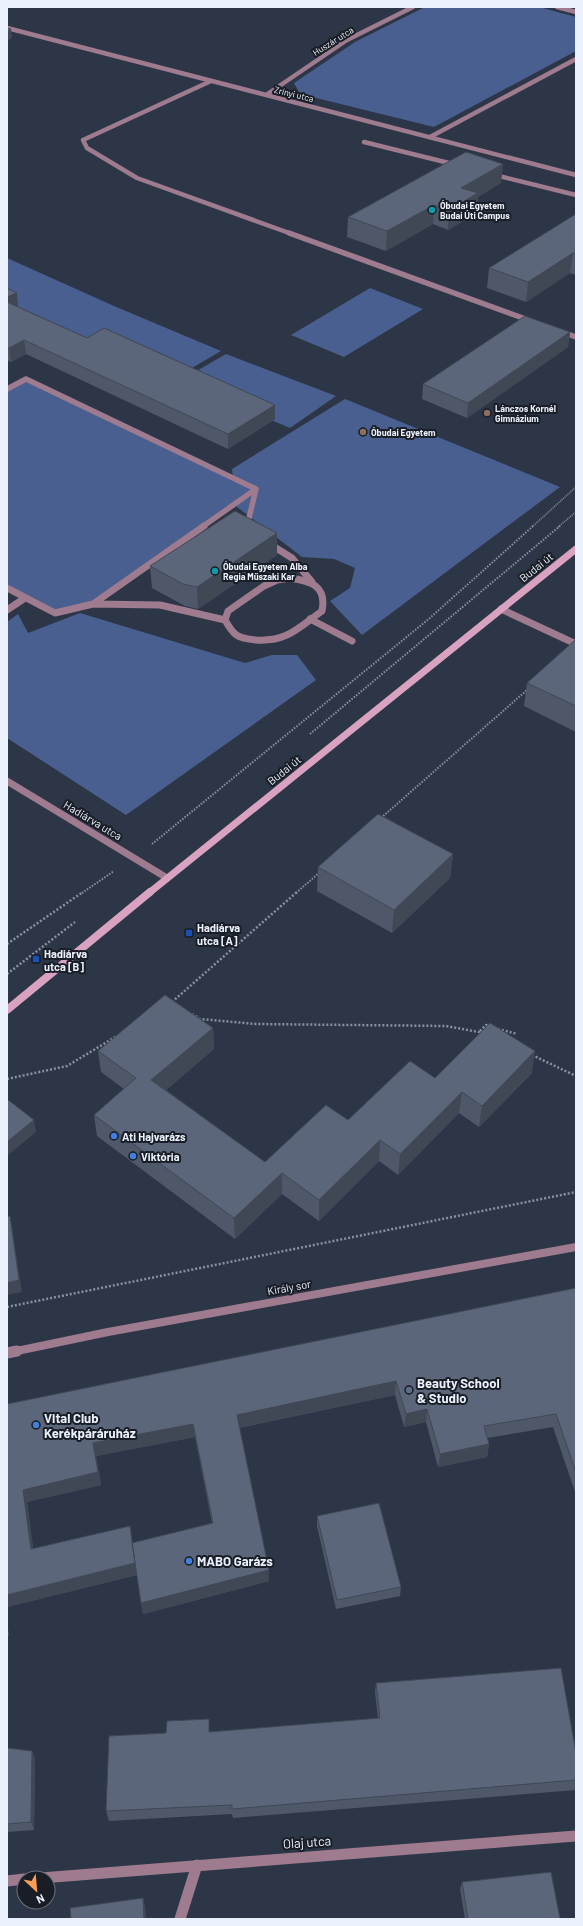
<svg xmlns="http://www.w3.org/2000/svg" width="583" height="1926" font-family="Barlow,sans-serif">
	<rect width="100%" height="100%" fill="#2d3647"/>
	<!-- green -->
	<path fill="#485f90" d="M425,7H539L576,17V51L434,127L300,94L294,83L355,42Z
		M7,258L114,306L221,351L173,379L66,332L7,302Z
		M370,288L423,309L344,357L291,335Z
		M226,354L336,396L290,428L179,381Z
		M26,379L233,477L232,469L345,399L560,487L362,635L330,601L350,588L355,568L334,559L302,557L237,507L236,502L93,604L55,613L7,588V389Z
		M80,613L245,663L272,655H297L316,680L126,815L7,738V622L18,614L28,633Z"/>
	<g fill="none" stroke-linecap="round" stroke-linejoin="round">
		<!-- path-far2 -->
		<path stroke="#89909f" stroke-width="1.5" stroke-dasharray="1 1" stroke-linecap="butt" d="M532,527L576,487
			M558,527L576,512"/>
		<!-- path-far1 -->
		<path stroke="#89909f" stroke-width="2" stroke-dasharray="1.5 1.5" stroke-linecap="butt" d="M310,734L560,526
			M381,818L527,690
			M152,844L430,618L533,526
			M82,893L114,871
			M296,893L320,872"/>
		<!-- path -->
		<path stroke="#89909f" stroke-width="2.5" stroke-dasharray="2 2" stroke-linecap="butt" d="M7,944L83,892
			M7,974L75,922
			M172,1002L297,892
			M192,1014L200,1019L256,1024L446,1026L484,1033
			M498,1029L517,1034
			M480,1031L486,1025L491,1027
			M532,1055L576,1076
			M7,1079L67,1066L117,1036
			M7,1307L576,1192"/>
		<!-- lane-far2 -->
		<path stroke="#9e7b8f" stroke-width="4.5" d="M557,7L576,12
			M211,81L83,140L87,148L137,178L292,234
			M430,137L576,59
			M364,142L457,165
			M491,174L576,195"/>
		<!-- lane-far1 -->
		<path stroke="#9e7b8f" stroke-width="5.5" d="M289,233L531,321
			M559,331L576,337
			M7,389L26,379L256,489L202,527
			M250,527L248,522L256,489"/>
		<!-- lane -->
		<path stroke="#9e7b8f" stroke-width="7" d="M250,526L251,528
			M268,543L292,558L312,582
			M290,578C311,581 327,586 322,611C298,628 287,642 256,640C237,638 234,636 225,620L228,611L264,586L277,580Z
			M7,588L55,613L93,604L204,526
			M93,604L160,605L225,620
			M501,609L576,644
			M7,610L25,598
			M310,619L352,641"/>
		<!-- street-far3 -->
		<path stroke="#9e7b8f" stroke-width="4.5" d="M7,28L576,175
			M266,95L347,40L413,7"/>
		<!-- street-far2 -->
		<path stroke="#9e7b8f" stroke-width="7" d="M7,781L167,878"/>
		<!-- street-far1 -->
		<path stroke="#9e7b8f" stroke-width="8" d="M12,1352L108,1332L576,1247"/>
		<!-- street -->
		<path stroke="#9e7b8f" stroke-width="11" d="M7,1353L17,1351
			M41,1878L576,1836
			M7,1881L24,1879
			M180,1919L197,1865"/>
		<!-- secondary-far1 -->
		<path stroke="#d9a2c1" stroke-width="7" d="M149,893L576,549"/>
		<!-- secondary -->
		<path stroke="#d9a2c1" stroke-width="8" d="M7,1010L150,892"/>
	</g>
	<!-- wall -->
	<path fill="#4f5869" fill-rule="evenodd" d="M503,164L501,183L478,197L476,213L448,230L433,224L386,251L347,237L348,217Z
		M576,214V275L570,273L526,302L487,288L489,268Z
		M7,288L18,307L87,338L275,405V419L228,449L26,354L11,362L7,360Z
		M570,332L568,347L467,418L422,399L423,384Z
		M277,555L198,609L185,606L152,588L150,566Z
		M576,640V732L524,706L527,683Z
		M453,854L450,878L392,933L317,891L318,867Z
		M213,1028L214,1049L166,1090L265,1162L348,1120L435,1078L532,1073L479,1127L459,1113L398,1175L379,1161L319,1221L282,1194L235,1239L97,1136L94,1115L124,1089L101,1072L98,1051Z
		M576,1288V1495L553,1427L487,1438L489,1444L487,1457L438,1467L426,1422L404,1427L395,1395L239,1428L269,1581L143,1614L137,1575L7,1607V1404ZM195,1437L212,1523L132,1543L33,1549L27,1502L101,1485L96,1456Z
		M317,1516L401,1587L400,1596L336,1609L317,1526Z
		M7,1623L9,1636H7Z
		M376,1683L576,1753V1790L233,1818L232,1814L109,1821L106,1811L378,1718L375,1693Z
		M7,1748L32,1751L35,1759L34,1830L7,1832Z
		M462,1882L560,1919H465L460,1889Z"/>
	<!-- shaded-wall -->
	<path fill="#404755" d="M11,29L12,38L7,41V32Z
		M503,164L501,183L478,197L476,213L448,230L449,210L461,188Z
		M434,205L433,224L386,251L387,231Z
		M573,253L570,273L526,302L528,282Z
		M17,293L18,307L7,313V297Z
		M570,332L568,347L467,418L468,403Z
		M24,340L26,354L11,362L9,348Z
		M275,405V419L228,449V434Z
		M277,533V555L198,609L197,587Z
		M453,854L450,878L392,933L394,910Z
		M213,1028L214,1049L153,1101L151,1080Z
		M535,1051L532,1073L479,1127L482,1106Z
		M462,1092L459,1113L398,1175L400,1154Z
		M34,1120L36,1132L7,1156V1142Z
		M380,1140L379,1161L319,1221V1200Z
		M282,1173V1194L235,1239L234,1218Z
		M10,1216L12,1228L22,1292L7,1295Z
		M396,1381L395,1395L237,1428V1415Z
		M427,1409L426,1422L404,1427L406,1414Z
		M193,1424L195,1437L96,1456L101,1485L27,1502L35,1561L31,1549L23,1490L93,1443Z
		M489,1444L487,1457L438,1467L440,1454Z
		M130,1526L137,1575L7,1607V1595Z
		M269,1570V1581L143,1614L141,1603Z
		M7,1623L9,1636L7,1630Z
		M32,1751L35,1759L34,1830L31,1822Z
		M143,1898L145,1906L146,1919H144Z"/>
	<!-- building -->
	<path fill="#5c667a" stroke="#404755" d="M7,28L11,29L7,32Z
		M466,152L503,164L461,188L478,193L449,210L434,205L387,231L348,217Z
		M576,214V254L573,253L528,282L489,268Z
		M7,288L17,293L7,297Z
		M7,302L87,338L104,328L275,405L228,434L24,340L9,348L7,347Z
		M525,316L570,332L468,403L423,384Z
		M235,511L277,533L197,587L183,584L150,566Z
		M575,640H576V706L527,683Z
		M378,814L453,854L394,910L318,867Z
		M165,995L213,1028L151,1080L265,1162L326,1105L348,1120L410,1061L435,1078L490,1023L535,1051L482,1106L462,1092L400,1154L380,1140L319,1200L282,1173L234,1218L94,1115L136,1078L98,1051Z
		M7,1099L34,1120L7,1142Z
		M10,1216L19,1280L7,1283V1217Z
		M576,1288V1472L556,1414L484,1426L489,1444L440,1454L427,1409L406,1414L396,1381L237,1415L269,1570L141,1603L132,1543L213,1523L193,1424L93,1443L98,1472L23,1490L31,1549L130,1526L135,1563L7,1595V1404Z
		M379,1503L401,1587L337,1600L317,1516Z
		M561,1668L576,1753V1780L232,1809V1805L106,1811L109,1736L166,1733L167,1721L209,1719V1732L380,1718L376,1683Z
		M7,1748L32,1751L31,1822L7,1824Z
		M551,1872L560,1919H468L462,1882Z
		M143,1898L144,1919H71L70,1908Z"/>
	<!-- markers -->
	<g fill="#0f9aa8" stroke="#191d25" stroke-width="1.5">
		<circle cx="432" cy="210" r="4"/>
		<circle cx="215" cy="571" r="4"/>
	</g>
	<g fill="#8d6e63" stroke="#191d25" stroke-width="1.5">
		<circle cx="487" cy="413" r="4"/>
		<circle cx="363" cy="432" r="4"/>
	</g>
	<g fill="#1a4fb4" stroke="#191d25" stroke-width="1.5">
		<rect x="185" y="929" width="8" height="8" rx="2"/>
		<rect x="32" y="955" width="8" height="8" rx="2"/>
	</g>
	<g fill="#3f7fe0" stroke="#191d25" stroke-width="1.5">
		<circle cx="114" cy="1136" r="4"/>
		<circle cx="133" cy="1156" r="4"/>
		<circle cx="36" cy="1425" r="4"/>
		<circle cx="189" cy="1561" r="4"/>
	</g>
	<circle fill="#5c6f8a" stroke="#191d25" stroke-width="1.5" cx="409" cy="1390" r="4"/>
	<g text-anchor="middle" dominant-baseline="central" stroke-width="4" stroke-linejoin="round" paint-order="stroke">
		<!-- far-street labels -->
		<g font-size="9" fill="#eaf0fc" stroke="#191d25">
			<text transform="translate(333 41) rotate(-32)">Huszár utca</text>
			<text transform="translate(294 94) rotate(14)">Zrínyi utca</text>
		</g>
		<!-- far-poi labels -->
		<g font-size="9" font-weight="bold" fill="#eaf0fc" stroke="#191d25" text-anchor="start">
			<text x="440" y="205">Óbudai Egyetem<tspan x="440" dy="10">Budai Úti Campus</tspan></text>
			<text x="495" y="408">Lánczos Kornél<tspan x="495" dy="10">Gimnázium</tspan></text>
			<text x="371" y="432">Óbudai Egyetem</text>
			<text x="223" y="566">Óbudai Egyetem Alba<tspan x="223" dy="10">Regia Műszaki Kar</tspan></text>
		</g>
		<!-- street labels -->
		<g font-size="11" fill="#eaf0fc" stroke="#191d25">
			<text transform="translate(536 567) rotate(-39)">Budai út</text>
			<text transform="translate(284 770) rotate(-39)">Budai út</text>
			<text transform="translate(93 820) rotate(31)">Hadiárva utca</text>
			<text transform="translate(289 1287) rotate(-10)">Király sor</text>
		</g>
		<!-- poi labels -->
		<g font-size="11" font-weight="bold" fill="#eaf0fc" stroke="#191d25" text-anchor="start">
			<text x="197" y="927">Hadiárva<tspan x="197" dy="13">utca [A]</tspan></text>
			<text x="44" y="953">Hadiárva<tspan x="44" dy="13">utca [B]</tspan></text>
			<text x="122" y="1136">Ati Hajvarázs</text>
			<text x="141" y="1156">Viktória</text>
		</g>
		<!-- near-poi labels -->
		<g font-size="13" font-weight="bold" fill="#eaf0fc" stroke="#191d25" text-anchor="start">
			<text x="417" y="1383">Beauty School<tspan x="417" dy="15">&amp; Studio</tspan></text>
			<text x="44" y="1418">Vital Club<tspan x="44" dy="15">Kerékpáráruház</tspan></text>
			<text x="197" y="1561">MABO Garázs</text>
		</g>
		<!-- near-street labels -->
		<g font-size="13" fill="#eaf0fc" stroke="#191d25">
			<text transform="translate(307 1842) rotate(-4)">Olaj utca</text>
		</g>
	</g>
	<!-- border -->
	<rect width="583" height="1926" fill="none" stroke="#eaf0fc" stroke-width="16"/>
	<!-- north arrow -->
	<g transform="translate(36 1890) rotate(154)"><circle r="19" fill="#191d25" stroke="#6d717b"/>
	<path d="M0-3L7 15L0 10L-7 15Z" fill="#fb9e50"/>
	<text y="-6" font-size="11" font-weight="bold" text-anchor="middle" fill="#eaf0fc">N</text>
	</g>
</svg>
